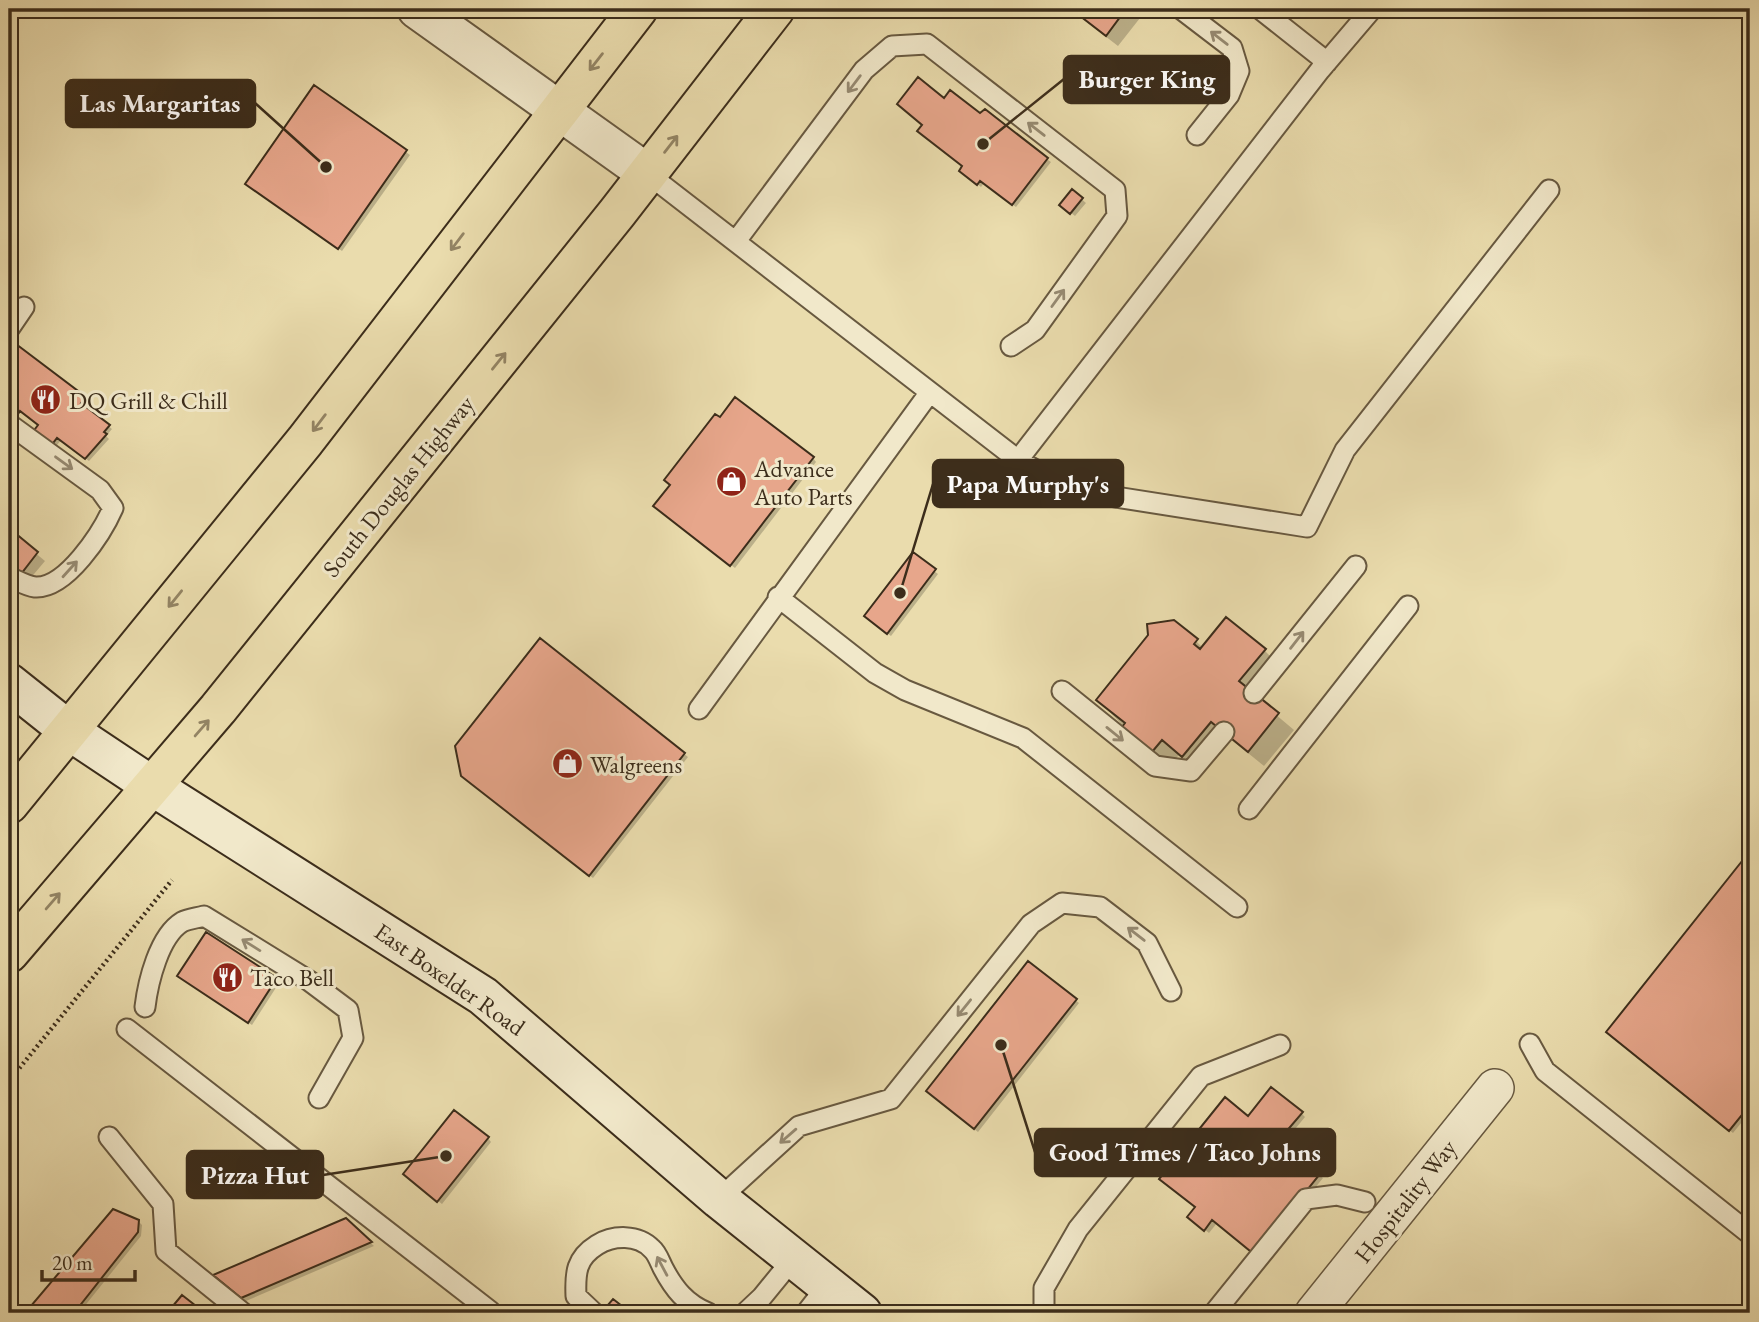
<svg xmlns="http://www.w3.org/2000/svg" width="1759" height="1322" font-family="'EB Garamond',serif">
	<rect width="100%" height="100%" fill="#eadcad"/>
	<filter id="stains"><feTurbulence type="fractalNoise" baseFrequency=".00286" numOctaves="4"/><feColorMatrix values="0 0 0 0 .2 0 0 0 0 .09 0 0 0 0 .02 0 0 0 .5 -.17"/></filter>
	<radialGradient id="worn" r=".72"><stop offset=".6" stop-color="#630" stop-opacity="0"/><stop offset="1" stop-color="#630" stop-opacity=".3"/></radialGradient>
	<!-- shadow -->
	<path fill="#0003" d="M1070,9H1131L1140,18L1118,46Z
		M315,87L410,155L342,251L251,187Z
		M944,100L980,115L1051,162L1016,207L984,183L981,187L965,174Z
		M1072,191L1086,203L1075,216L1065,208Z
		M12,344L85,398L88,401L84,407L112,429L106,436L109,439L89,461L61,440L54,449L40,426L9,405V348Z
		M813,458L816,462L735,568L659,510L672,485Z
		M9,531L45,561L29,580L9,563Z
		M934,571L938,574L891,636L869,619Z
		M540,641L688,757L593,878L466,779Z
		M1196,641L1203,648L1264,650L1280,666L1255,697L1294,730L1264,766L1227,736L1199,771L1179,755L1169,766L1140,743L1098,700Z
		M1750,854V1112L1733,1133L1608,1031Z
		M207,934L279,983L252,1025L183,980Z
		M1075,1000L1079,1003L978,1132L931,1095Z
		M1301,1113L1305,1117L1282,1145L1323,1178L1259,1257L1217,1223L1209,1233L1193,1220L1248,1118Z
		M488,1138L491,1142L442,1204L409,1178Z
		M113,1211L138,1221L142,1225L141,1236L79,1313H27Z
		M345,1220L374,1246L246,1301L216,1275Z"/>
	<!-- building -->
	<path fill="#e7a68b" stroke="#3c2d1b" stroke-width="2" d="M1071,9H1126L1106,36Z
		M918,77L944,98L950,90L980,113L985,109L1048,158L1012,205L980,181L977,185L959,171L962,166L917,131L922,125L897,104Z
		M314,85L407,150L338,249L245,184Z
		M1072,189L1083,198L1070,214L1059,205Z
		M12,341L86,397L81,403L110,425L104,432L107,434L85,459L57,438L50,447L32,433L38,425L20,411L18,414L9,407V345Z
		M735,397L814,457L730,566L653,506L670,485L664,480L715,414L720,417Z
		M9,528L38,552L21,574L9,564Z
		M913,552L936,569L887,634L864,616Z
		M1226,617L1266,649L1239,681L1279,713L1248,752L1211,722L1182,757L1162,740L1152,752L1122,727L1125,723L1096,700L1148,635L1147,624L1174,620L1198,639L1194,644L1200,649Z
		M540,638L685,753L589,876L461,776L455,746Z
		M1750,851V1105L1729,1131L1606,1032Z
		M206,932L277,978L248,1023L177,976Z
		M1028,961L1077,999L974,1129L926,1091Z
		M1271,1087L1303,1112L1279,1140L1320,1174L1255,1255L1212,1220L1204,1231L1187,1217L1195,1207L1159,1179L1225,1097L1248,1116Z
		M454,1110L489,1137L437,1202L403,1174Z
		M113,1209L139,1220L138,1232L74,1313H25Z
		M346,1218L372,1242L241,1298L213,1275Z
		M182,1295L205,1313H167Z
		M613,1299L631,1313H601Z"/>
	<g fill="none" stroke-linecap="round" stroke-linejoin="round">
		<defs>
			<path id="service" d="M1181,9L1232,48L1239,71L1229,95L1197,135
				M1260,9L1327,62
				M648,174L1018,460L1071,490L1307,527L1345,450L1549,190
				M736,241L864,70L892,46L927,44L1115,190L1117,216L1035,330L1011,346
				M9,329L24,307
				M9,424L100,490L113,508C102,533 66,589 35,587C27,586 16,580 9,577
				M1018,460L1320,70L1372,9
				M778,597L875,673L905,690L1023,738L1237,907
				M1062,691L1155,766L1191,771L1224,732
				M1254,693L1356,566
				M699,709L930,392
				M1249,809L1408,606
				M145,1007C148,982 159,936 182,922C188,919 197,918 204,916L308,980L348,1010L353,1038L319,1098
				M127,1029L490,1311
				M1530,1044L1545,1071L1750,1234
				M109,1137L163,1204L166,1251L243,1313
				M719,1199L799,1126L891,1099L1031,924L1062,903L1100,907L1147,943L1171,991
				M594,1313L576,1296C575,1273 576,1258 597,1245C613,1235 638,1234 652,1249C657,1253 660,1262 663,1268C674,1289 686,1304 708,1313
				M745,1313L762,1297L793,1259
				M806,1313L827,1286
				M1044,1313V1288L1078,1229L1201,1076L1280,1045
				M1214,1313L1306,1199L1337,1195L1365,1202"/>
			<path id="minor" d="M1314,1313L1495,1088"/>
			<path id="tertiary" d="M417,9L648,174"/>
			<path id="secondary" d="M9,683L68,730L152,786L483,996L719,1199L862,1313"/>
			<path id="trunk" d="M9,804L305,441L638,9
				M9,953L218,709L617,213L775,9"/>
		</defs>
		<!-- service casing -->
		<use href="#service" stroke="#685940" stroke-width="23"/>
		<!-- minor casing -->
		<use href="#minor" stroke="#685940" stroke-width="40"/>
		<!-- tertiary casing -->
		<use href="#tertiary" stroke="#685940" stroke-width="42"/>
		<!-- secondary casing -->
		<use href="#secondary" stroke="#3c2d1b" stroke-width="42"/>
		<!-- trunk casing -->
		<use href="#trunk" stroke="#3c2d1b" stroke-width="42"/>
		<!-- path -->
		<path stroke="#3c2d1b" stroke-width="4.5" stroke-dasharray="2 3.5" stroke-linecap="butt" d="M9,1081L172,880"/>
		<!-- service -->
		<use href="#service" stroke="#f1e8ca" stroke-width="19"/>
		<!-- minor -->
		<use href="#minor" stroke="#f1e8ca" stroke-width="37"/>
		<!-- tertiary -->
		<use href="#tertiary" stroke="#f1e8ca" stroke-width="38"/>
		<!-- secondary -->
		<use href="#secondary" stroke="#f1e8ca" stroke-width="38"/>
		<!-- trunk -->
		<use href="#trunk" stroke="#eadcad" stroke-width="38"/>
	</g>
	<!-- one-way arrows -->
	<defs><path id="oneway-shaft" d="M-6 0H5M1.5-3L5.5 0L1.5 3" fill="none" stroke-width="1.6" stroke-linecap="round" stroke-linejoin="round" transform="scale(1.75)"/></defs>
	<g stroke="#968a72">
		<use href="#oneway-shaft" transform="translate(1219 38) rotate(-142)"/>
		<use href="#oneway-shaft" transform="translate(854 84) rotate(127)"/>
		<use href="#oneway-shaft" transform="translate(1036 129) rotate(-142)"/>
		<use href="#oneway-shaft" transform="translate(1058 298) rotate(-54)"/>
		<use href="#oneway-shaft" transform="translate(64 463) rotate(36)"/>
		<use href="#oneway-shaft" transform="translate(70 569) rotate(-48)"/>
		<use href="#oneway-shaft" transform="translate(1297 640) rotate(-52)"/>
		<use href="#oneway-shaft" transform="translate(1115 734) rotate(39)"/>
		<use href="#oneway-shaft" transform="translate(1136 934) rotate(-142)"/>
		<use href="#oneway-shaft" transform="translate(251 945) rotate(-148)"/>
		<use href="#oneway-shaft" transform="translate(964 1008) rotate(129)"/>
		<use href="#oneway-shaft" transform="translate(788 1136) rotate(139)"/>
		<use href="#oneway-shaft" transform="translate(662 1266) rotate(-118)"/>
	</g>
	<g stroke="#938464">
		<use href="#oneway-shaft" transform="translate(596 62) rotate(128)"/>
		<use href="#oneway-shaft" transform="translate(671 144) rotate(-52)"/>
		<use href="#oneway-shaft" transform="translate(457 242) rotate(127)"/>
		<use href="#oneway-shaft" transform="translate(499 361) rotate(-51)"/>
		<use href="#oneway-shaft" transform="translate(319 423) rotate(127)"/>
		<use href="#oneway-shaft" transform="translate(175 599) rotate(129)"/>
		<use href="#oneway-shaft" transform="translate(202 728) rotate(-49)"/>
		<use href="#oneway-shaft" transform="translate(53 901) rotate(-49)"/>
	</g>
	<!-- icons -->
	<defs>
		<symbol id="restaurant-disc" viewBox="-11 -11 22 22"><circle r="9.5" fill="#8f2418" stroke="#f1e8ca"/><path d="M-5-6h1v4h1v-4h1v4h1v-4h1v5L-1.5 .5V6h-2V.5L-5-1ZM5-6V6H3V1.5H1.5Q1.5-4 5-6Z" fill="#fff"/></symbol>
		<symbol id="shop-disc" viewBox="-11 -11 22 22"><circle r="9.5" fill="#8f2418" stroke="#f1e8ca"/><path d="M-5-2.5h2.3a2.7 3.5 0 0 1 5.4 0H5L5.5 6h-11ZM-1.5-2.5h3a1.5 2.3 0 0 0-3 0Z" fill="#fff"/></symbol>
	</defs>
	<g fill-rule="evenodd">
		<use href="#restaurant-disc" x="28" y="382" width="35" height="35"/>
		<use href="#shop-disc" x="714" y="464" width="35" height="35"/>
		<use href="#shop-disc" x="550" y="746" width="35" height="35"/>
		<use href="#restaurant-disc" x="210" y="960" width="35" height="35"/>
	</g>
	<g text-anchor="middle" dominant-baseline="central" stroke-width="6" stroke-linejoin="round" paint-order="stroke">
		<!-- poi labels -->
		<g font-size="24" fill="#3c2d1b" stroke="#f1e8ca" text-anchor="start">
			<text x="69" y="400">DQ Grill &amp; Chill</text>
			<text x="754" y="468">Advance<tspan x="754" dy="28">Auto Parts</tspan></text>
			<text x="590" y="764">Walgreens</text>
			<text x="250" y="977">Taco Bell</text>
		</g>
		<!-- street labels -->
		<g font-size="24" fill="#3c2d1b" stroke="#f1e8ca">
			<text transform="translate(398 486) rotate(-51)">South Douglas Highway</text>
			<text transform="translate(450 979) rotate(35)">East Boxelder Road</text>
			<text transform="translate(1405 1201) rotate(-52)">Hospitality Way</text>
		</g>
	</g>
	<!-- callouts -->
	<path fill="none" stroke="#3c2d1b" stroke-width="2.5" d="M983 144L1064 79M326 167L255 103M900 593L933 484M1001 1045L1035 1152M446 1156L323 1175"/>
	<g fill="#3c2d1b" stroke="#f1e8ca" stroke-width="2.5">
		<circle cx="983" cy="144" r="7"/>
		<circle cx="326" cy="167" r="7"/>
		<circle cx="900" cy="593" r="7"/>
		<circle cx="1001" cy="1045" r="7"/>
		<circle cx="446" cy="1156" r="7"/>
	</g>
	<g fill="#3c2d1b" stroke="#3c2d1b" stroke-width="2.5">
		<rect x="1064" y="56" width="165" height="47" rx="7"/>
		<rect x="66" y="80" width="189" height="47" rx="7"/>
		<rect x="933" y="460" width="190" height="47" rx="7"/>
		<rect x="1035" y="1129" width="300" height="47" rx="7"/>
		<rect x="187" y="1151" width="136" height="47" rx="7"/>
	</g>
	<g font-size="26" text-anchor="middle" font-weight="bold" fill="#fff">
		<text x="1147" y="88">Burger King</text>
		<text x="160" y="112">Las Margaritas</text>
		<text x="1028" y="493">Papa Murphy's</text>
		<text x="1185" y="1161">Good Times / Taco Johns</text>
		<text x="255" y="1184">Pizza Hut</text>
	</g>
	<!-- margin -->
	<rect width="1759" height="1322" fill="none" stroke="#eadcad" stroke-width="35"/>
	<rect x="10" y="10" width="1738" height="1301" fill="none" stroke="#3c2d1b" stroke-width="3.5"/>
	<rect x="18" y="18" width="1724" height="1287" fill="none" stroke="#3c2d1b" stroke-width="2"/>
	<!-- scale -->
	<path d="M42 1270v10h93v-10" fill="none" stroke="#3c2d1b" stroke-width="3.5"/>
	<text x="52" y="1270" font-size="21" fill="#3c2d1b" stroke="#f1e8ca" stroke-width="5" paint-order="stroke">20 m</text>
	<rect width="100%" height="100%" filter="url(#stains)"/>
	<rect width="100%" height="100%" fill="url(#worn)"/>
</svg>
